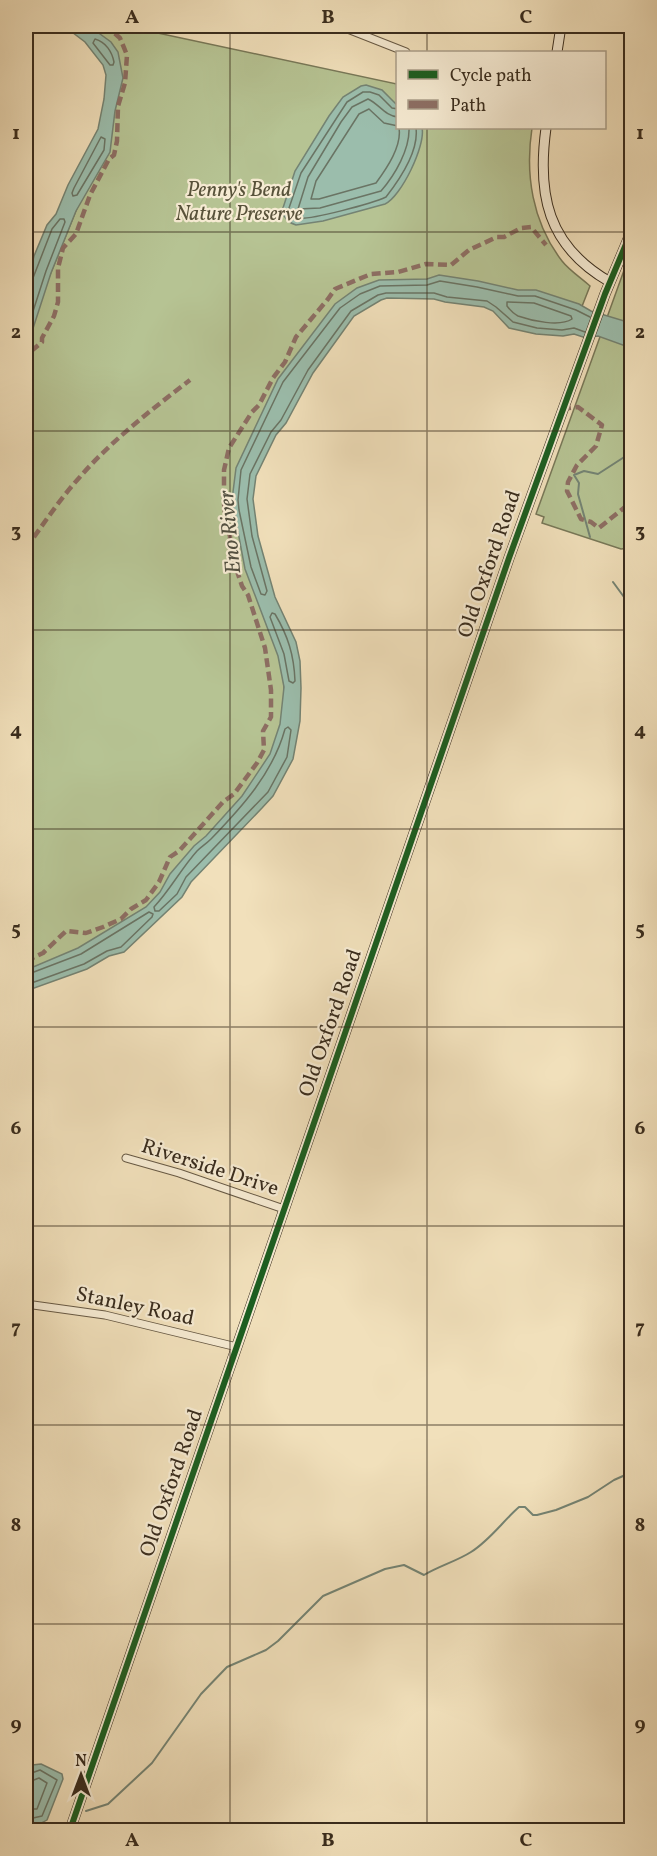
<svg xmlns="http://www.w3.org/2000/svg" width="657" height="1856" font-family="Vollkorn,serif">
	<rect width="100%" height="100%" fill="#f1e0bb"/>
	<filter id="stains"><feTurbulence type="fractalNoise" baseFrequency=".00333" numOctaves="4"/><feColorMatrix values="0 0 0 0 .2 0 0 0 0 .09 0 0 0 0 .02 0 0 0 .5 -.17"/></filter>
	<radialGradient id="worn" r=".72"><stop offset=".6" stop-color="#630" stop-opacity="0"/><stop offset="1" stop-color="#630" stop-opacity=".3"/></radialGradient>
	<!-- green -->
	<path fill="#b6c393" stroke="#787858" stroke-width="1.5" d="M81,26H125L397,84L398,128H532C525,174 532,222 562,261C569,270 581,278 590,286L575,324L475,297L366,294L249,460L245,502L281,633L287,744L172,895L26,983V334L105,139L112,61Z
		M631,251V548L621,549L542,523L544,517L536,514Z"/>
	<!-- water -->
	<path fill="#9bbdac" stroke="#748373" stroke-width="1.5" d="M64,26H89L111,42L118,52L123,78L115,111L110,152L76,211L51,273L26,350V286L34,256L47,225L56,214L68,185L98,129L104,99L106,75L103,65L85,42Z
		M366,85L382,90L397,105L398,128H422C426,145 401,197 385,204L323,221L296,225C289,223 284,218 282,211L295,171L329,116L343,97L361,86Z
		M439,275L478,281L518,290H536L579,304L591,311L631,323V348L598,336L586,338L574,334L563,336L536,334L509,328L493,311L484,307L445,302L434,299L387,298L381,300L354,316L313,373L286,423L276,435L256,476L253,499L258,536L275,597L296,642L300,661L301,688L300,721L293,759L273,796L262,808L191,882L182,897L124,952L109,956L87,969L26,991V970L78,948L146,907L160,892L170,874L194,846L206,836L242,796L270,754L280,724L284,687L278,656L245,569L232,500L236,468L278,379L335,304L357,288L379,280L427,279Z
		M41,1764L62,1774L63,1779L47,1820C40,1825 34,1824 26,1822V1771L32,1765Z"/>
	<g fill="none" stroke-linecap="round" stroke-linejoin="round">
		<!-- shore -->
		<path stroke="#6a7464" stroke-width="1.5" d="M95,39C106,42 112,52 114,62L113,65H110L93,43Z
			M398,109L392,108L379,95L370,92H363L347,102L301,173L289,208C289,212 291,217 296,218C309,221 373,203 386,197C400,179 419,151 416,128
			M398,117C385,116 379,104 368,99L352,107L341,122L308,177L298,209L320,208L381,191C395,175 410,149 409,128
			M398,126L384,123L369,109L359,114L316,181L311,199H319L376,183C387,168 402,146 399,128
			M101,137L105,139L104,150L77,195L73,196L72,193L74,188Z
			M26,281L33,278L52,229L60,219H64L65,222L46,271L26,333
			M507,302L534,303L571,316L572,319C560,327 532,321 518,316C514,314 510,310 507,306Z
			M585,332L574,328L562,330L537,328L513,322L496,307L487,301L447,297L434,293H386L378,295L351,311L308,370L281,420L271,432L250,474L247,499L252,536L267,591L265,595L261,594L251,567L239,510L238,500L241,470L283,382L340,308L360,294L380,286L427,285L440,281L477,287L518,296H535L576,310L590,317
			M272,613L275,614C288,636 294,655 295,681L293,683L289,681L284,654L270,617Z
			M288,727L291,730L287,757L268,792L186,877L177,894L159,911H155L154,907C170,890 181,869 197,851C201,847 206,844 211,839C242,807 273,773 285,729Z
			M26,975L81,954L149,912L153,914L152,917L121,947L107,951L84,964L26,985
			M26,1775L40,1770L57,1780L42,1816L33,1818L26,1817
			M26,1783L39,1778L47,1783L37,1809H26"/>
		<!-- stream -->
		<path stroke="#748373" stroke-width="2" d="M590,537L578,494L579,483L574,475L584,471L598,474L632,452
			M613,582L632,608
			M86,1811L108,1804L152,1763L201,1694L227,1667L266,1650L278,1641L323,1596L385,1569L404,1565L424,1575C439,1566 457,1561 471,1552C490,1540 503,1521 519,1507H525L533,1515H537L556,1510L588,1497L614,1480L632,1472"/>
		<defs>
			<path id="street" d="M340,26L406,52
				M126,1158L179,1173L284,1209
				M26,1304L105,1315L237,1347"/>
			<path id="secondary" d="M557,52L561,26
				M546,128C537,194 547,246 610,282
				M70,1830L509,558L605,294L632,230"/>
		</defs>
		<!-- street casing -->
		<use href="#street" stroke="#675944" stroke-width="9"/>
		<!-- secondary casing -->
		<use href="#secondary" stroke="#392c1d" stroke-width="11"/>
		<!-- street -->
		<use href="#street" stroke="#f6ebd3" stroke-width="7"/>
		<!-- secondary -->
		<use href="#secondary" stroke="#f6ebd3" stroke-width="9"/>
		<!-- quiet -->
		<path stroke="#8d6e63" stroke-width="4.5" stroke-dasharray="9 4.5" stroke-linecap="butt" d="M26,363L29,353L42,342V338L54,316L58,302V268L63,248L76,234L90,195L109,159L114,155L117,141L118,106L125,83L127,55L120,38L106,26
			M562,409L578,407L602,425L596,446L577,465L568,482L567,491L581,519L591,522L599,528L625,507L632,505
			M26,548C43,525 59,500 79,478C111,441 151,410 190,380
			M26,961L43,953L66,931L86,933L103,927L121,919L131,909L146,900L159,882L170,857L179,851L223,802L234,794L257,763L264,750L263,731L271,717V690L265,648L248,595L242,586L230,550V536L226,525L224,503V470L229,448L252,412L259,405L273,378L285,362L296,337L328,299L335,289L371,274L398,272L426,264L451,265L469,250L497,237H504L521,228L531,227L546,245"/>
		<defs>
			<path id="cycleway" d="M70,1830L509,558L605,294L632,230"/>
		</defs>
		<!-- cycleway casing -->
		<use href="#cycleway" stroke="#f6ebd3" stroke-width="10"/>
		<!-- cycleway -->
		<use href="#cycleway" stroke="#1b5e20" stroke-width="6"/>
	</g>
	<!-- grid -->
	<path fill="none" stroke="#392c1d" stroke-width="1.5" stroke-opacity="0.55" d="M230,26V1830M427,26V52M427,128V1830M26,232H632M26,431H632M26,630H632M26,829H632M26,1027H632M26,1226H632M26,1425H632M26,1624H632"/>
	<g text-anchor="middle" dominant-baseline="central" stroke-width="4.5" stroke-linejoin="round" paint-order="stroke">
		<!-- park labels -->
		<g font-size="21" font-style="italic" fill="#58523a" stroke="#f6ebd3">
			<text x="239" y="190">Penny's Bend<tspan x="239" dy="24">Nature Preserve</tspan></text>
		</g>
		<!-- street labels -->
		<g font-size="21" fill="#392c1d" stroke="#f6ebd3">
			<text transform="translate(490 564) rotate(-71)">Old Oxford Road</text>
			<text transform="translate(331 1023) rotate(-71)">Old Oxford Road</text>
			<text transform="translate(210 1168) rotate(18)">Riverside Drive</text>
			<text transform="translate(135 1307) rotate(12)">Stanley Road</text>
			<text transform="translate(172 1483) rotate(-71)">Old Oxford Road</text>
		</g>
		<!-- water labels -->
		<g font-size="22" font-style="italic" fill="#525041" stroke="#f6ebd3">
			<text transform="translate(231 532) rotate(-95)">Eno River</text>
		</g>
	</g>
	<!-- margin -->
	<rect width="657" height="1856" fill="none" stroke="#f1e0bb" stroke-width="66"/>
	<!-- legend -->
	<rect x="396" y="51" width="210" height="78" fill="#f6ebd3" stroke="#aa9f8a" stroke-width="1.5"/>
	<rect x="408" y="70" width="30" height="9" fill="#1b5e20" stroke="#aa9f8a" stroke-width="1.5"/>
	<text x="450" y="81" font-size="18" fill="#392c1d">Cycle path</text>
	<rect x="408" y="100" width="30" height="9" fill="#8d6e63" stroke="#aa9f8a" stroke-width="1.5"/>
	<text x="450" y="111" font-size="18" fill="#392c1d">Path</text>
	<!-- north arrow -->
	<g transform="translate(81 1775)" stroke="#f6ebd3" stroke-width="4.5" paint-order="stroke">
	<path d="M0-4.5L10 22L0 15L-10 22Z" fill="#392c1d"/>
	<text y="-9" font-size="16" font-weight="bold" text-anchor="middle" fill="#392c1d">N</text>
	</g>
	<rect x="33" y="33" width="591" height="1790" fill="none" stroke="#392c1d" stroke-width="2"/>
	<g font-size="20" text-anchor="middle" font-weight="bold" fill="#392c1d">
		<text x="132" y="23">A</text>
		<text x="328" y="23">B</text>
		<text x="526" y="23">C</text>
		<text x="16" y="139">1</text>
		<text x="640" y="139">1</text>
		<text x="16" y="338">2</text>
		<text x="640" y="338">2</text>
		<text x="16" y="537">3</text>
		<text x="640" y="537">3</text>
		<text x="16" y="736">4</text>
		<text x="640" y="736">4</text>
		<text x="16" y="935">5</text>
		<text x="640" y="935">5</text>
		<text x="16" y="1134">6</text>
		<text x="640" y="1134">6</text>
		<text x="16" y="1333">7</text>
		<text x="640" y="1333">7</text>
		<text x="16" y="1531">8</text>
		<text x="640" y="1531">8</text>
		<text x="16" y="1730">9</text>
		<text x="640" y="1730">9</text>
		<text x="132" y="1846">A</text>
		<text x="328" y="1846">B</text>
		<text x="526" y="1846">C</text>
	</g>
	<rect width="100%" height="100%" filter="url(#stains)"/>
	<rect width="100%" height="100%" fill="url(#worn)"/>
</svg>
